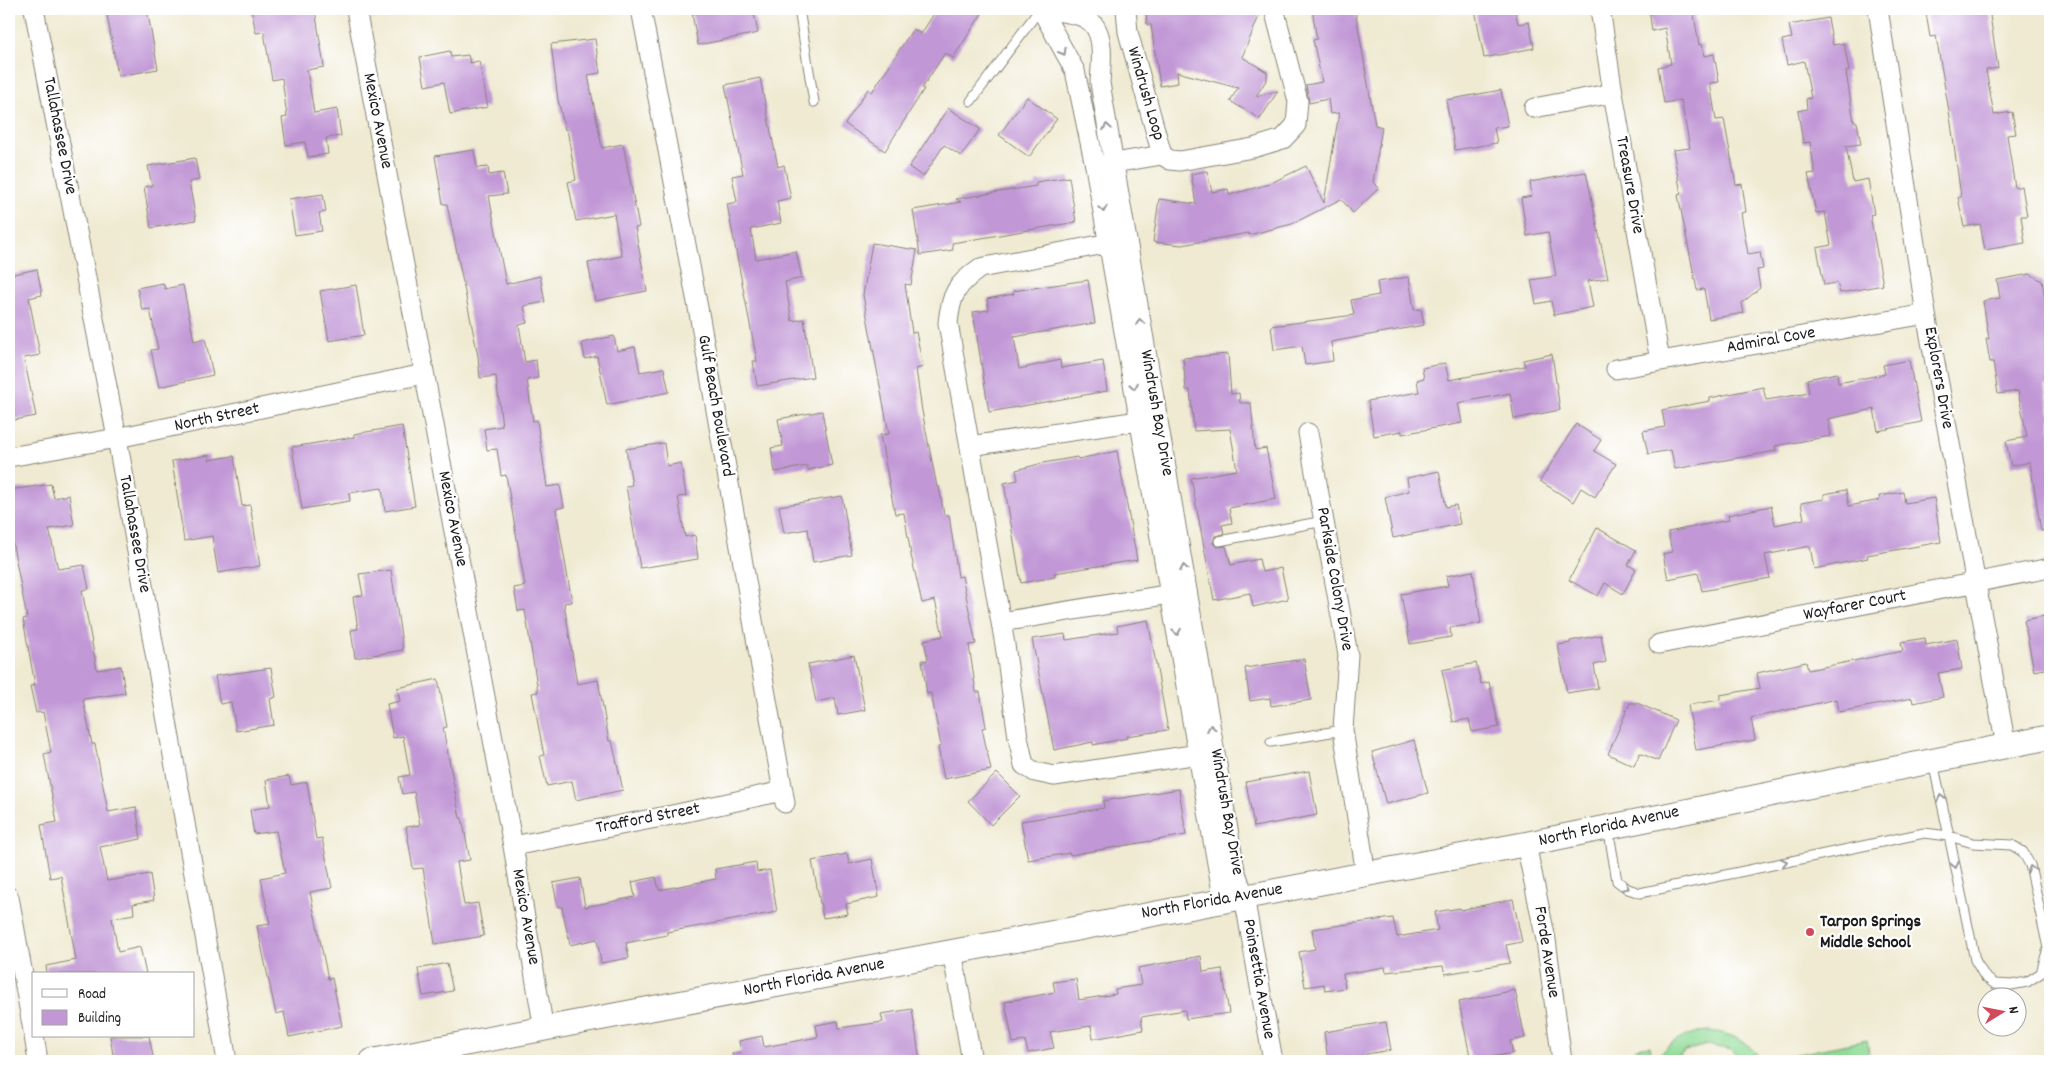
<svg xmlns="http://www.w3.org/2000/svg" width="2059" height="1070" font-family="Dekko,sans-serif">
	<rect width="100%" height="100%" fill="#fff"/>
	<filter id="ink" filterUnits="userSpaceOnUse"><feTurbulence type="fractalNoise" baseFrequency=".02" numOctaves="2"/><feDisplacementMap in="SourceGraphic" scale="10" xChannelSelector="R" yChannelSelector="G"/><feConvolveMatrix kernelMatrix="1 2 1 2 8 2 1 2 1" color-interpolation-filters="sRGB"/></filter>
	<filter id="wash" filterUnits="userSpaceOnUse"><feTurbulence type="fractalNoise" baseFrequency=".0096" numOctaves="4" result="noise"/><feDisplacementMap in="SourceGraphic" scale="20" xChannelSelector="R" yChannelSelector="G"/><feGaussianBlur stdDeviation="1.12" result="paint"/><feColorMatrix in="noise" values="0 0 0 0 0 0 0 0 0 0 0 0 0 0 0 0 0 1.4 0 .05"/><feComposite in="paint" operator="in"/></filter>
	<g filter="url(#wash)">
		<rect width="100%" height="100%" fill="#efead1"/>
		<!-- green -->
		<path fill="#91db97" stroke="#567c5a" d="M1707,1031C1730,1032 1750,1042 1762,1061H1745L1730,1050L1707,1045L1685,1051L1672,1061H1655C1667,1042 1685,1033 1707,1031Z
			M1867,1040L1871,1061H1794L1793,1055Z
			M1650,1046L1653,1061H1639L1636,1048Z"/>
		<g id="blocks">
			<!-- building -->
			<path fill="#c197d6" d="M106,9H147L158,69L118,76Z
				M251,9H315L324,67L307,70L314,113L337,109L341,136L326,138L328,154L308,157L305,142L286,145L282,118L287,117L282,78L272,80L264,32L256,33Z
				M698,9H753L758,33L698,45L692,14L699,13Z
				M937,9H985L953,58L945,53L922,88L924,89L885,151L845,124L868,89L872,92L913,29L921,34Z
				M1146,9H1262L1242,57L1267,72V79L1256,96L1278,91L1260,119L1230,101L1238,88L1177,72L1178,83L1160,86L1151,25H1147Z
				M1322,9H1355L1375,125L1382,127L1373,182L1379,188L1353,213L1341,199L1292,224L1249,235L1248,233L1182,245L1153,242L1159,199L1196,204L1191,174L1207,171L1212,192L1228,189L1229,195L1269,184L1306,166L1324,203L1339,113L1330,114L1328,99L1309,103L1306,85L1322,82L1313,40L1317,39L1312,10Z
				M1475,9H1515L1518,24L1529,22L1534,48L1484,58Z
				M1649,9H1693L1699,45L1702,44L1704,56L1714,54L1719,82L1710,83L1716,120L1724,119L1736,185L1742,184L1746,212L1741,213L1748,254L1760,252L1763,269L1757,270L1760,288L1742,303L1744,313L1709,319L1704,289L1697,290L1678,195L1681,194L1673,150L1690,148L1681,100L1664,103L1658,67L1671,64L1665,28L1652,31Z
				M1933,9H1989L1998,68L1986,70L1994,115L2012,112L2016,134L2007,135L2015,188L2022,186L2027,216H2021L2025,243L1985,250L1980,224L1964,227L1958,197H1961L1951,123L1936,36L1930,37L1926,13L1933,11Z
				M1828,18L1833,45L1844,43L1849,71L1846,72L1854,122H1857L1861,144L1846,146L1853,182L1868,179L1874,214L1870,215L1883,285L1840,293L1837,283L1824,285L1817,248L1831,245L1825,212L1816,213L1808,174L1815,173L1810,142L1803,143L1798,111L1807,109L1806,99L1811,98L1804,61L1787,65L1782,40L1792,38L1789,25Z
				M595,39L600,73L588,75L602,148L623,144L639,227L635,228L647,291L595,301L588,263L622,256L614,214L576,221L568,182L576,180L567,129L565,130L558,100L551,44Z
				M450,51L451,57L468,55L470,63L479,61L488,107L450,114L444,82L425,86L420,57Z
				M760,78L778,167L784,165L791,198L777,201L781,223L751,229L756,259L796,251L802,278L785,282L792,321L804,319L813,377L757,386L753,361H757L727,204L737,202L732,176L743,174L725,85Z
				M1501,90L1508,126L1494,128L1497,143L1455,150L1446,100Z
				M1027,97L1057,119L1029,157L999,135Z
				M948,108L980,129L961,156L944,145L923,177L909,167Z
				M474,150L477,168L488,167L489,175L503,173L507,194L489,196L506,284L540,276L545,302L524,306L527,323L519,325L525,362L536,360L538,378L527,380L533,421L537,420L547,487L560,485L564,507L556,509L572,602L564,603L577,684L598,680L609,741H612L623,790L576,800L572,781L547,786L540,756L544,755L532,693L538,692L525,610L518,611L514,588L525,586L506,475L501,476L497,449L487,450L484,429L502,426L496,376L480,378L478,356L447,204H443L435,156Z
				M195,158L199,180L189,182L196,220L151,228L144,187L152,186L148,166Z
				M1586,172L1608,278L1588,281L1593,307L1554,315L1551,301L1536,304L1531,280L1556,276L1548,232L1527,236L1521,198L1532,196L1530,182Z
				M1069,177L1076,222L952,243L953,250L920,255L913,210L961,202L956,199L1036,186V182Z
				M323,194L326,212L319,213L322,231L295,235L289,199Z
				M872,243L917,250L911,285L905,284L912,333L916,332L923,367L916,369L922,411L937,487L939,486L944,515H949L958,577L962,576L976,644L969,645L976,692H980L986,727L982,728L991,770L944,779L938,747L941,746L931,693L927,694L922,661L928,660L924,640L943,636L935,600L922,603L911,555L904,513L895,514L880,435L889,434L863,295Z
				M37,269L42,295L29,298L40,355L24,358L36,416L9,421V275Z
				M2030,274L2042,281L2050,330V385L2045,386L2050,413V530L2041,531L2030,462L2011,466L2006,441L2027,437L2018,391L1998,394L1993,362H1990L1986,339H1989L1983,301L2000,298L1997,280Z
				M1409,277L1414,310L1421,309L1424,325L1331,342L1333,361L1305,365L1302,346L1274,350L1271,326L1354,315L1351,300L1379,295L1377,282Z
				M1088,280L1095,323L1014,337L1019,369L1060,360L1061,368L1103,361L1107,391L989,412L973,312L989,310L987,299L1014,294L1013,291Z
				M163,283L165,289L183,285L194,341L205,338L213,375L159,387L151,350L158,349L150,309L142,310L137,288Z
				M356,285L364,335L329,341L320,291Z
				M614,336L617,351L635,347L640,372L664,368L669,392L607,405L597,356L585,359L582,343Z
				M1228,354L1231,394L1239,393L1240,403H1251L1255,450L1266,448L1276,499L1229,508L1232,523L1222,525L1224,534L1215,536L1213,543L1217,547L1226,546L1231,565L1259,559L1262,572L1281,568L1288,599L1253,607L1250,593L1214,600L1191,478L1237,470L1230,429L1194,431L1190,390H1186L1183,358Z
				M1552,354L1560,410L1514,419L1510,393L1458,403L1462,423L1402,434V431L1374,436L1368,401L1419,392L1417,380L1424,378L1422,368L1445,363L1449,380L1525,366L1523,360Z
				M1909,360L1921,422L1878,431L1874,409L1828,419L1831,436L1775,446L1776,451L1675,469L1671,450L1648,454L1643,431L1665,427L1662,410L1710,401V398L1763,387L1766,400L1809,393L1807,379L1837,373L1838,383L1885,374L1883,365Z
				M822,411L832,465L808,470L807,466L775,472L771,448L783,446L778,419Z
				M1576,424L1601,440L1594,451L1616,464L1595,497L1581,488L1573,502L1540,481Z
				M402,426L415,506L385,511L382,488L349,493L350,501L302,509L292,447L354,437V434Z
				M664,443L667,466L681,463L686,496L678,497L685,537L695,535L698,559L640,568L626,486L632,485L626,449Z
				M1117,451L1137,560L1054,573L1055,577L1021,583L1004,483L1018,480L1016,470L1043,463L1077,457L1078,459Z
				M209,455V460L234,456L242,506L250,505L260,566L218,573L212,536L184,541L172,461Z
				M1439,471L1446,507L1456,505L1460,524L1393,538L1385,497L1409,491L1407,478Z
				M51,484L54,498L69,495L74,525L49,529L58,569L84,565L89,589L82,590L97,670L121,666L125,693L83,699L92,744H95L108,812L136,807L141,839L100,847L107,881L150,874L154,900L133,904L134,914L112,918L118,952L140,947L146,974H47L46,966L76,960L61,876L50,878L41,825L57,822L44,754L51,752L43,712L36,713L30,686L35,685L23,619L27,618L11,535H9V490Z
				M1846,490L1849,506L1880,500L1879,496L1903,492L1905,503L1934,498L1941,542L1867,555L1868,558L1814,569L1810,546L1765,555L1770,578L1702,591L1698,573L1668,579L1663,554L1672,552L1668,532L1729,520L1728,515L1771,506L1775,525L1804,519L1801,503L1824,499V494Z
				M842,496L852,555L813,562L808,529L784,533L779,506Z
				M1597,528L1636,550L1628,565L1636,569L1623,594L1605,583L1598,596L1569,580Z
				M391,570L403,650L355,658L351,630L358,629L353,597L363,595L359,574Z
				M1473,571L1481,623L1450,628L1451,637L1410,644L1401,594L1448,586L1446,576Z
				M2050,615V668L2034,671L2024,620Z
				M1148,620L1168,730L1126,736L1127,738L1093,745V742L1054,750L1032,639L1065,634L1066,640L1118,632L1117,626Z
				M1601,635L1606,662L1594,665L1598,688L1567,693L1558,645L1570,643V641Z
				M1925,638L1926,645L1957,639L1962,669L1938,673L1943,697L1913,703L1912,698L1839,712L1837,699L1751,718L1755,740L1696,750L1688,705L1720,700V695L1760,688L1757,673L1806,662L1808,670L1903,651L1901,642Z
				M854,655L865,710L838,715L835,698L816,702L808,664Z
				M1304,659L1311,700L1271,706L1270,698L1250,701L1245,668Z
				M1476,663L1481,684L1489,682L1499,727L1472,732L1469,719L1453,722L1442,670Z
				M271,668L276,697L270,699L274,725L236,731L231,702L220,704L215,676Z
				M438,679L447,727L443,728L460,818H462L470,860L457,862L464,905L478,903L484,936L435,944L423,868L413,869L406,827L420,825L414,792L402,794L399,777L410,775L403,736L393,738L387,704L400,701L397,688Z
				M1630,703H1637L1676,720L1658,761L1640,753L1634,766L1608,754Z
				M1414,740L1428,793L1386,804L1372,752Z
				M1309,771L1317,815L1254,827L1246,782Z
				M997,773L1020,796L991,825L968,801Z
				M289,776L291,785L307,782L316,839L322,838L332,888L310,892L328,979L332,978L342,1026L289,1037L284,1012L276,1014L257,926L270,924L261,878L285,873L276,831L254,834L250,810L270,806L266,780Z
				M1179,789L1186,835L1070,855V853L1028,860L1021,821L1104,808L1103,801Z
				M847,854L849,864L872,859L879,897L846,904L848,914L823,918L812,861Z
				M756,862L757,872L770,870L777,912L667,932V935L626,943L629,958L601,963L597,939L570,945L562,907H558L553,883L580,878L585,907L635,897L632,882L656,877L659,890L716,879L715,869Z
				M1513,899L1522,942L1506,945L1510,963L1445,974L1443,966L1386,972L1385,967L1343,974L1345,988L1325,991L1324,984L1305,987L1299,952L1315,949L1312,929L1393,918L1397,937L1438,930L1435,912L1460,908L1461,910Z
				M1201,956L1203,972L1222,969L1229,1013L1186,1019L1185,1010L1141,1017L1143,1030L1093,1039L1091,1026L1050,1032L1054,1048L1028,1053L1025,1041L1013,1043L1005,1002L1055,992L1053,982L1076,979L1079,1000L1116,994L1115,989L1141,985L1138,968Z
				M447,963L453,991L423,996L418,969Z
				M1515,990L1525,1038L1510,1041L1513,1053L1471,1061L1459,1002Z
				M912,1009L920,1061H733L732,1054L741,1052L739,1041L762,1036L764,1047L818,1037L816,1025L838,1021L839,1028L883,1022L881,1014Z
				M1386,1022L1391,1050L1366,1054L1368,1061H1328L1324,1032Z
				M110,1036H149L154,1061H114Z"/>
		</g>
	</g>
	<g filter="url(#ink)">
		<use href="#blocks" fill-opacity="0" stroke="#868376" stroke-width="1"/>
		<g fill="none" stroke-linecap="round" stroke-linejoin="round">
			<defs>
				<path id="service" d="M799,9L814,102
					M971,101L1040,9
					M1219,541L1324,521
					M1271,742L1343,730
					M1608,827L1617,881L1628,889L1640,893L1924,833L1949,836L1975,960L1985,977L1995,984L2011,985L2027,982L2041,973L2048,948L2030,865L2023,852L2012,845L1973,843L1949,836L1933,762"/>
				<path id="minor" d="M34,9L117,438L227,1061
					M356,9L513,846L544,1030
					M641,9L699,313L785,803
					M1041,9L1075,71L1095,166L1221,886L1244,896
					M1043,9C1056,12 1073,12 1085,18C1107,28 1101,64 1100,83C1144,346 1191,608 1235,870L1244,896L1273,1061
					M1126,9L1128,32L1162,155L1170,160L1180,161L1253,148L1283,139L1296,125L1298,101L1274,9
					M1600,9L1613,93L1660,361
					M1878,9L1926,314L2006,746
					M1534,108L1613,93
					M1102,165L1162,155
					M1120,241L980,268C956,285 951,294 948,323L1005,645L1018,737L1024,765L1035,772L1054,776L1212,752
					M1616,369L1926,314
					M1308,433L1348,655L1343,730L1366,874
					M970,446L1152,419
					M9,457L117,438L424,374
					M1001,622L1183,592
					M1659,644L2050,568
					M1526,844L1546,940L1562,1061
					M513,846L677,814L783,791
					M9,897L34,1036
					M952,951L972,1061
					M34,1036L38,1061"/>
				<path id="tertiary" d="M372,1061L1526,844L2050,737"/>
			</defs>
			<!-- service casing -->
			<use href="#service" stroke="#868376" stroke-width="11"/>
			<!-- minor casing -->
			<use href="#minor" stroke="#868376" stroke-width="21"/>
			<!-- tertiary casing -->
			<use href="#tertiary" stroke="#868376" stroke-width="26"/>
			<!-- service -->
			<use href="#service" stroke="#fff" stroke-width="9"/>
			<!-- minor -->
			<use href="#minor" stroke="#fff" stroke-width="19"/>
			<!-- tertiary -->
			<use href="#tertiary" stroke="#fff" stroke-width="24"/>
		</g>
		<!-- one-way arrows -->
		<defs><path id="oneway-chevron" d="M-2-3.5L2.5 0L-2 3.5" fill="none" stroke-width="1.6" stroke-linecap="round" stroke-linejoin="round" transform="scale(1.25)"/></defs>
		<g stroke="#999">
			<use href="#oneway-chevron" transform="translate(1063 52) rotate(60)"/>
			<use href="#oneway-chevron" transform="translate(1107 127) rotate(-100)"/>
			<use href="#oneway-chevron" transform="translate(1103 209) rotate(80)"/>
			<use href="#oneway-chevron" transform="translate(1140 322) rotate(-99)"/>
			<use href="#oneway-chevron" transform="translate(1134 386) rotate(80)"/>
			<use href="#oneway-chevron" transform="translate(1184 568) rotate(-100)"/>
			<use href="#oneway-chevron" transform="translate(1177 632) rotate(80)"/>
			<use href="#oneway-chevron" transform="translate(1211 728) rotate(-100)"/>
			<use href="#oneway-chevron" transform="translate(1941 798) rotate(-102)"/>
			<use href="#oneway-chevron" transform="translate(1784 862) rotate(-12)"/>
			<use href="#oneway-chevron" transform="translate(1955 865) rotate(78)"/>
			<use href="#oneway-chevron" transform="translate(2031 869) rotate(-106)"/>
			<use href="#oneway-chevron" transform="translate(1626 887) rotate(28)"/>
		</g>
	</g>
	<!-- markers -->
	<circle fill="#d1495b" stroke="#fff" stroke-width="2" cx="1810" cy="932" r="5"/>
	<g text-anchor="middle" dominant-baseline="central" stroke-width="4.5" stroke-linejoin="round" paint-order="stroke">
		<!-- street labels -->
		<g font-size="18" fill="#1c1c1c" stroke="#fff">
			<text transform="translate(1145 94) rotate(74)">Windrush Loop</text>
			<text transform="translate(377 121) rotate(79)">Mexico Avenue</text>
			<text transform="translate(59 136) rotate(79)">Tallahassee Drive</text>
			<text transform="translate(1629 185) rotate(80)">Treasure Drive</text>
			<text transform="translate(1771 341) rotate(-10)">Admiral Cove</text>
			<text transform="translate(1938 378) rotate(80)">Explorers Drive</text>
			<text transform="translate(715 406) rotate(80)">Gulf Beach Boulevard</text>
			<text transform="translate(1156 413) rotate(80)">Windrush Bay Drive</text>
			<text transform="translate(217 418) rotate(-12)">North Street</text>
			<text transform="translate(452 519) rotate(79)">Mexico Avenue</text>
			<text transform="translate(134 534) rotate(80)">Tallahassee Drive</text>
			<text transform="translate(1334 579) rotate(80)">Parkside Colony Drive</text>
			<text transform="translate(1855 606) rotate(-11)">Wayfarer Court</text>
			<text transform="translate(1226 812) rotate(80)">Windrush Bay Drive</text>
			<text transform="translate(648 819) rotate(-11)">Trafford Street</text>
			<text transform="translate(1609 827) rotate(-12)">North Florida Avenue</text>
			<text transform="translate(1212 902) rotate(-10)">North Florida Avenue</text>
			<text transform="translate(525 917) rotate(80)">Mexico Avenue</text>
			<text transform="translate(1546 952) rotate(81)">Forde Avenue</text>
			<text transform="translate(814 978) rotate(-11)">North Florida Avenue</text>
			<text transform="translate(1258 979) rotate(80)">Poinsettia Avenue</text>
		</g>
		<!-- poi labels -->
		<g font-size="18" font-weight="bold" fill="#1c1c1c" stroke="#fff" text-anchor="start">
			<text x="1820" y="922">Tarpon Springs<tspan x="1820" dy="21">Middle School</tspan></text>
		</g>
	</g>
	<!-- margin -->
	<rect width="2059" height="1070" fill="none" stroke="#fff" stroke-width="30"/>
	<!-- legend -->
	<rect x="32" y="972" width="162" height="65" fill="#ffffff" stroke="#a4a4a4"/>
	<rect x="42" y="989" width="25" height="8" fill="#ffffff" stroke="#a4a4a4"/>
	<text x="78" y="998" font-size="15" fill="#1c1c1c">Road</text>
	<rect x="42" y="1010" width="25" height="15" fill="#c197d6" stroke="#a4a4a4"/>
	<text x="78" y="1022" font-size="15" fill="#1c1c1c">Building</text>
	<!-- north arrow -->
	<g transform="translate(2002 1012) rotate(80)"><circle r="24" fill="#ffffff" stroke="#a4a4a4"/>
	<path d="M0-4L9 19L0 12L-9 19Z" fill="#d1495b"/>
	<text y="-8" font-size="14" font-weight="bold" text-anchor="middle" fill="#1c1c1c">N</text>
	</g>
</svg>
